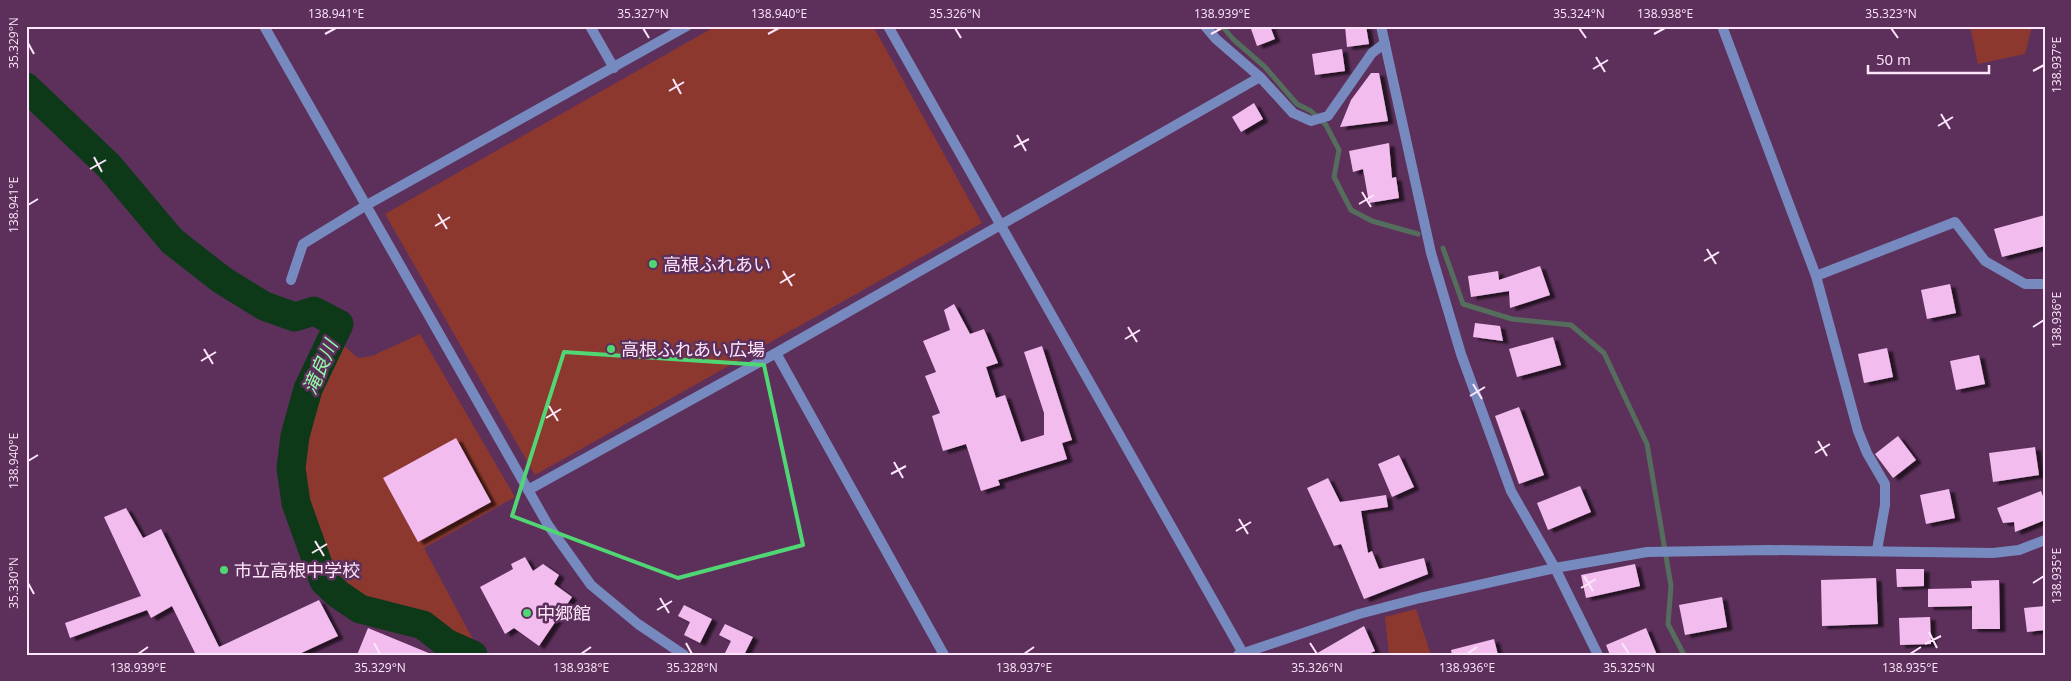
<svg xmlns="http://www.w3.org/2000/svg" width="2071" height="681" font-family="'Open Sans','Noto Sans JP',sans-serif">
	<defs>
		<filter id="shadow"><feDropShadow dx="5.5" dy="3" stdDeviation="1" flood-color="#0009"/></filter>
	</defs>
	<rect width="100%" height="100%" fill="#5d305b"/>
	<!-- green -->
	<path fill="#8c382e" d="M716,26H873L982,223L535,475L385,214Z
		M1970,26H2032L2025,54L1978,64Z
		M420,334L515,497L424,548L477,647L449,628L421,614L378,603L347,589L334,574L316,532L306,501L299,465L300,435L313,388L341,343L358,358L372,356Z
		M1416,609L1431,655H1389L1385,617Z"/>
	<g fill="none" stroke-linecap="round" stroke-linejoin="round">
		<!-- stream -->
		<path stroke="#556d5d" stroke-width="5" d="M1222,26L1233,39L1265,67L1297,104L1311,111L1326,125L1339,150L1334,177L1351,210L1372,221L1418,234
			M1443,248L1463,304L1512,319L1571,325L1604,353L1647,444L1671,586L1668,624L1684,655"/>
		<!-- river -->
		<path stroke="#0d3919" stroke-width="29" d="M26,87L109,166L172,241L222,280L264,306L295,317L314,311L339,324L308,389L295,436L291,468L296,503L324,581L338,594L360,609L423,625L446,643L473,655"/>
	</g>
	<!-- building -->
	<path fill="#f3bcef" filter="url(#shadow)" d="M1250,26H1270L1275,39L1257,46Z
		M1345,26H1366L1369,44L1347,47Z
		M1342,49L1345,71L1315,75L1312,54Z
		M1371,73H1379L1388,121L1340,127L1351,100Z
		M1254,103L1263,119L1241,132L1232,117Z
		M1389,143L1392,178L1396,177L1399,198L1369,203L1363,169L1353,172L1349,151Z
		M2045,215V246L2002,257L1994,229Z
		M1540,266L1550,295L1510,308L1509,291L1471,297L1468,276L1498,271L1499,280Z
		M1950,284L1956,313L1927,319L1921,290Z
		M954,304L970,334L984,329L998,363L986,367L996,398L1005,395L1021,442L1044,435V413L1024,352L1042,346L1072,440L1062,443L1067,459L998,480L1000,485L981,491L966,444L943,451L932,416L940,413L925,376L936,372L923,341L950,330L944,310Z
		M1475,323L1500,326L1503,341L1473,337Z
		M1553,337L1561,365L1517,377L1509,349Z
		M1887,348L1893,377L1864,383L1858,354Z
		M1979,355L1985,384L1956,390L1950,361Z
		M1519,407L1544,475L1519,484L1495,416Z
		M1898,436L1916,460L1893,478L1875,454Z
		M456,438L491,502L418,542L383,478Z
		M2035,447L2039,475L1993,482L1989,453Z
		M1399,455L1414,487L1392,497L1378,464Z
		M1328,478L1340,502L1386,495L1388,507L1361,511L1368,553L1372,551L1379,569L1424,558L1428,574L1364,599L1341,544L1334,546L1307,488Z
		M1580,486L1591,512L1548,530L1537,503Z
		M1949,489L1955,518L1926,524L1920,495Z
		M2041,491L2045,502V520L2015,532L2014,522L2003,523L1997,508Z
		M126,508L143,538L161,529L219,647L319,600L338,636L297,655H196L172,606L151,618L147,610L70,638L65,623L141,596L104,517Z
		M525,557L533,571L543,564L559,575L554,584L572,597L539,646L514,628L505,634L480,587L513,569L511,564Z
		M1635,564L1640,586L1586,598L1581,575Z
		M1896,569H1924V586L1897,587Z
		M1876,578L1878,624L1822,626L1821,580Z
		M1999,580L2000,629H1972V606L1928,607V589L1972,588L1971,581Z
		M1722,597L1727,627L1685,635L1679,605Z
		M684,605L712,619L700,643L684,635L690,622L678,616Z
		M2045,606V630L2027,632L2024,608Z
		M1930,617L1931,644L1900,645L1899,618Z
		M725,624L753,637L744,655H724L731,641L719,635Z
		M1364,626L1375,651L1366,655H1314Z
		M368,628L431,654V655H357Z
		M1646,628L1657,655H1610L1606,645Z
		M1494,639L1498,655H1452L1451,650Z"/>
	<g fill="none" stroke-linecap="round" stroke-linejoin="round">
		<!-- minor -->
		<path stroke="#778abf" stroke-width="10" d="M590,26L614,68
			M888,26L1244,655
			M1205,26L1216,39L1260,77L1293,113L1311,121L1328,116L1372,53L1385,43
			M1381,26L1431,253L1461,354L1511,491L1555,568L1598,655
			M1722,26L1816,276L1858,431L1867,453L1885,484V505L1877,550
			M1816,276L1955,222L1985,261L2025,284H2045
			M291,280L303,244L365,206L687,26
			M776,353L944,655
			M528,490L776,353L1260,77
			M1238,655L1359,614L1420,598L1555,568L1647,552L1769,550L1993,553L2019,550L2045,540"/>
		<!-- tertiary -->
		<path stroke="#778abf" stroke-width="10" d="M264,26L548,525L591,585L638,624L684,655"/>
	</g>
	<!-- marked area -->
	<path fill="none" stroke="#51d674" stroke-width="4" stroke-linejoin="round" d="M564,352L764,365L803,545L678,578L512,516Z"/>
	<!-- ticks -->
	<path fill="none" stroke="#fde6fb" stroke-width="2" d="M643,28L649,38M955,28L961,38M1579,28L1586,38M1891,28L1898,38M325,34L336,28M768,34L779,28M1211,34L1222,28M1654,34L1665,28M28,43L34,54M1596,57L1605,72M1593,69L1608,60M2033,71L2044,65M673,79L681,94M669,91L684,82M1941,114L1950,129M1938,126L1953,117M1017,135L1026,151M1014,147L1029,139M94,157L102,172M90,169L106,160M1362,192L1371,207M1359,204L1374,195M28,205L38,199M438,214L447,229M435,226L450,217M1707,249L1716,264M1704,261L1719,252M783,271L792,286M780,283L795,274M1128,327L1137,342M2033,327L2044,320M1125,339L1140,330M204,349L213,364M201,361L216,352M1473,384L1482,399M1470,396L1485,387M549,406L558,421M546,418L561,409M1818,441L1827,456M1815,453L1830,444M28,461L38,455M894,462L903,478M891,474L906,466M1239,519L1248,534M1236,531L1251,522M315,541L324,556M312,553L327,544M1584,576L1593,591M28,583L34,594M2033,583L2044,576M1581,588L1596,579M660,598L669,613M657,610L672,601M1929,632L1937,648M374,643L380,654M686,643L692,654M1310,643L1317,654M1622,643L1629,654M1925,644L1941,636M138,654L148,647M581,654L591,647M1024,654L1034,647M1467,654L1477,647M1910,654L1921,647"/>
	<!-- markers -->
	<g fill="#51d674" stroke="#5d305b" stroke-width="2">
		<circle cx="653" cy="264" r="5"/>
		<circle cx="611" cy="349" r="5"/>
		<circle cx="224" cy="570" r="5"/>
		<circle cx="527" cy="613" r="5"/>
	</g>
	<g text-anchor="middle" dominant-baseline="central" stroke-width="5" stroke-linejoin="round" paint-order="stroke">
		<!-- poi labels -->
		<g font-size="18" fill="#fde6fb" stroke="#5d305b" text-anchor="start">
			<text x="663" y="264">高根ふれあい</text>
			<text x="621" y="349">高根ふれあい広場</text>
			<text x="234" y="570">市立高根中学校</text>
			<text x="537" y="613">中郷館</text>
		</g>
		<!-- water labels -->
		<g font-size="19" font-style="italic" fill="#92fca7" stroke="#5d305b">
			<text transform="translate(320 367) rotate(-66)">滝良川</text>
		</g>
	</g>
	<!-- border -->
	<rect width="2071" height="681" fill="none" stroke="#5d305b" stroke-width="55"/>
	<!-- scale -->
	<path d="M1868 65v8h121v-8" fill="none" stroke="#fde6fb" stroke-width="2.5"/>
	<text x="1876" y="65" font-size="15" fill="#fde6fb" stroke="#5d305b" stroke-width="4" paint-order="stroke">50 m</text>
	<rect x="28" y="28" width="2016" height="626" fill="none" stroke="#fde6fb" stroke-width="2"/>
	<g font-size="12" text-anchor="middle" fill="#fde6fb">
		<text x="336" y="18">138.941°E</text>
		<text x="643" y="18">35.327°N</text>
		<text x="779" y="18">138.940°E</text>
		<text x="955" y="18">35.326°N</text>
		<text x="1222" y="18">138.939°E</text>
		<text x="1579" y="18">35.324°N</text>
		<text x="1665" y="18">138.938°E</text>
		<text x="1891" y="18">35.323°N</text>
		<text transform="translate(14 43) rotate(-90)" y="4">35.329°N</text>
		<text transform="translate(2057 65) rotate(-90)" y="4">138.937°E</text>
		<text transform="translate(14 205) rotate(-90)" y="4">138.941°E</text>
		<text transform="translate(2057 320) rotate(-90)" y="4">138.936°E</text>
		<text transform="translate(14 461) rotate(-90)" y="4">138.940°E</text>
		<text transform="translate(2057 576) rotate(-90)" y="4">138.935°E</text>
		<text transform="translate(14 583) rotate(-90)" y="4">35.330°N</text>
		<text x="138" y="672">138.939°E</text>
		<text x="380" y="672">35.329°N</text>
		<text x="581" y="672">138.938°E</text>
		<text x="692" y="672">35.328°N</text>
		<text x="1024" y="672">138.937°E</text>
		<text x="1317" y="672">35.326°N</text>
		<text x="1467" y="672">138.936°E</text>
		<text x="1629" y="672">35.325°N</text>
		<text x="1910" y="672">138.935°E</text>
	</g>
</svg>
